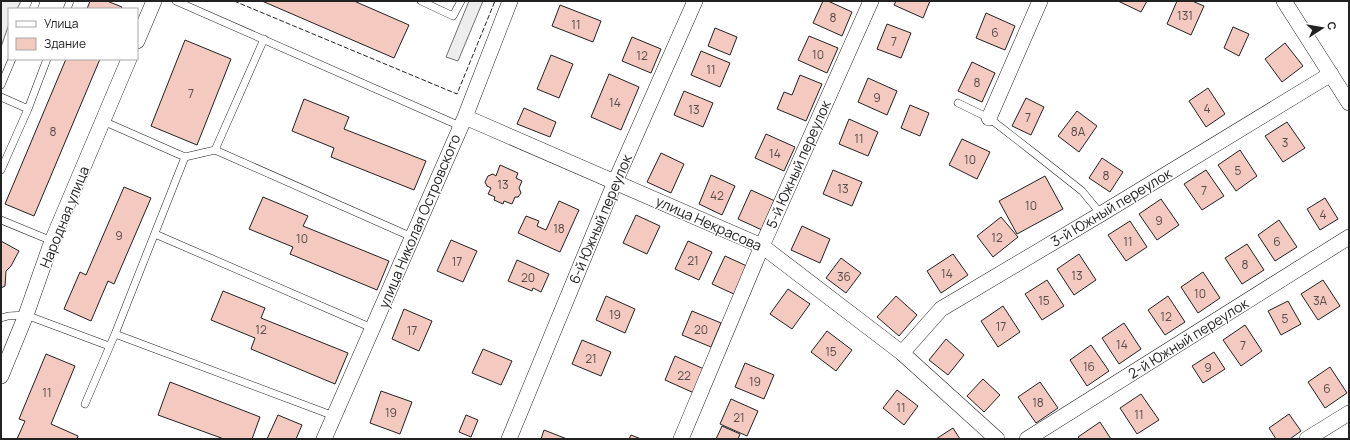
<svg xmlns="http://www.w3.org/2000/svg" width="1350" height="440" font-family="Manrope,sans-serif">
	<rect width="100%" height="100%" fill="#fff"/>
	<!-- green -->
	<path fill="#eee" stroke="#6f6f6f" d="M1,1H21L17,9H9V24L1,47Z"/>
	<!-- parking -->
	<path fill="#ededed" stroke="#6f6f6f" d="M469,1H483L458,61L446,57Z"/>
	<!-- building -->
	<path fill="#f3c9c0" stroke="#222" d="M90,1H107L122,7L121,9H87Z
		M262,1H354L409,25L394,58Z
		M823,1H828L852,12L842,36L813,23Z
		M896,1H930L923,18L894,5Z
		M1118,1H1147L1141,12Z
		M1177,1H1192L1204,6L1191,35L1167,24Z
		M560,5L601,21L593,42L552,26Z
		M986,13L1015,26L1005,50L976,38Z
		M887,24L911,33L901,58L877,49Z
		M1233,27L1249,34L1239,56L1224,48Z
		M715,28L737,37L730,55L708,46Z
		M809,36L838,48L827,73L798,60Z
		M632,37L661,49L651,73L622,61Z
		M185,40L231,59L197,145L151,126Z
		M1285,43L1303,66L1282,82L1265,59Z
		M701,51L730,63L720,87L691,75Z
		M551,55L573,64L559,98L537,89Z
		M66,59H100L34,216L5,204Z
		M972,62L995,73L982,102L958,91Z
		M609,74L639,87L621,130L591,117Z
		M800,75L822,84L806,121L777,109L784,92L792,95Z
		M868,78L897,91L887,115L858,102Z
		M1208,88L1225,114L1206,127L1189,101Z
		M684,91L713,103L703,127L674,115Z
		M1026,98L1044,107L1031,135L1012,126Z
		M304,99L349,117L344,129L426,161L414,190L331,157L334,148L292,131Z
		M910,105L929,113L920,136L901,128Z
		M524,108L556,122L550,137L517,124Z
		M1077,111L1097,126L1079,152L1058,136Z
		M849,119L878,132L868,156L839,144Z
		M1287,122L1305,148L1283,162L1265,136Z
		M766,134L795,147L784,171L755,158Z
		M962,139L990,152L977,179L949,165Z
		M1240,150L1257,176L1236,191L1218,165Z
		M661,153L684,164L671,193L647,182Z
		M1102,158L1123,172L1110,192L1089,178Z
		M500,165L518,173L516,178L522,181L519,188L521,193L518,197H515L512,204L504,201L503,204L494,200L495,197L488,194L491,188L487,186L485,182L488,176L493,174L496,176Z
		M833,170L862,182L852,206L823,194Z
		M1206,170L1224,196L1202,210L1184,184Z
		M711,175L735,186L722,215L699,204Z
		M1045,176L1063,209L1017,234L999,201Z
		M124,187L151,198L114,284L108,281L91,321L64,309L80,272L86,275Z
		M751,190L775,201L762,230L738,219Z
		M263,197L308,216L303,226L389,261L377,290L290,254L293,247L249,229Z
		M1325,198L1338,219L1320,230L1307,209Z
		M1161,199L1179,225L1157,240L1139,214Z
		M559,201L579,210L560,252L518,233L526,216L539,221L537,226L546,230Z
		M636,215L660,226L647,254L623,243Z
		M1001,217L1018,237L993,257L977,236Z
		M1279,220L1297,247L1275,261L1258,235Z
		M1130,221L1147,247L1126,261L1108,235Z
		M802,226L830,239L820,263L791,250Z
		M451,240L477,251L463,282L437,271Z
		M1,241L19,251L11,266L6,271L5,286L1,288Z
		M688,241L712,252L699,280L675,269Z
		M1247,244L1264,270L1242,284L1225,258Z
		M953,254L968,275L941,293L927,271Z
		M1079,254L1096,280L1074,295L1057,269Z
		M725,256L749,267L736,295L712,284Z
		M841,258L861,273L846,293L826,278Z
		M517,260L549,274L541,292L533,288L532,291L508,281Z
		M1203,272L1220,298L1198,313L1181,287Z
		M1047,280L1064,306L1042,320L1025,294Z
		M1323,280L1340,306L1318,320L1301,294Z
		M788,289L810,304L792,329L770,314Z
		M223,291L265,308L261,318L348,353L335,384L251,349L255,338L211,320Z
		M606,296L635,309L625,333L596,320Z
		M896,296L917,315L899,336L877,317Z
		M1168,296L1185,322L1165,335L1148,310Z
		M1288,301L1301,324L1281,335L1268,311Z
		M1003,306L1020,332L998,347L981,321Z
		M404,309L432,321L419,351L392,339Z
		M692,311L721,323L711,347L682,335Z
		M1124,323L1141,349L1119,364L1102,338Z
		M1245,325L1262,351L1241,366L1223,340Z
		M827,331L852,350L836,371L811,352Z
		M946,339L964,355L948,375L929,360Z
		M582,340L611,352L601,376L572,364Z
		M1091,345L1109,371L1087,386L1070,360Z
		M483,349L512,361L501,385L472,373Z
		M1214,352L1225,369L1203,383L1192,366Z
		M46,354L75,366L51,424L78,436L77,439H17L25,421L19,419Z
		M675,356L704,369L694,393L665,380Z
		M745,363L774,375L764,399L735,387Z
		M1330,367L1347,393L1325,408L1308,382Z
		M983,379L1000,395L984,412L967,396Z
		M170,382L260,417L252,439H224L158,415Z
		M1040,382L1058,408L1036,423L1018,397Z
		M897,390L918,406L904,425L883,408Z
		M381,391L412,402L400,434L370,423Z
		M1141,394L1159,420L1137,434L1120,408Z
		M731,399L758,411L747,436L720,424Z
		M1289,414L1301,431L1290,439H1276L1269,428Z
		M278,415L302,425L296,439H267Z
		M466,415L478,420L471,437L459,432Z
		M1100,422L1111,439H1080L1078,437Z
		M722,426L740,434L738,439H716Z
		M953,428L960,439H936Z
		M544,430L567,439H541Z
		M631,435L641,439H629Z"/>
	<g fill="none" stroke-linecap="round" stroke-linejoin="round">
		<defs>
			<path id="lane" d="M176,1L460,126
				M421,1L453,16L461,1
				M33,9L36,2
				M67,9L70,1
				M1,85L12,59
				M1,97L28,109
				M958,103L989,118L1034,153L1082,191L1101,214
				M103,121L185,157L215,150L412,237
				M215,150L264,39
				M1,170L28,109L47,59
				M1,220L52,241
				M155,234L372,328
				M1,318L8,316L26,315L109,346
				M115,334L334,416
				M85,404L115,334L185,157"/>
			<path id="street" d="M1284,1L1349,103
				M137,41L154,1
				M465,117L762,246L902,353L997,439
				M989,118L1040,1
				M902,353L941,309L1101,214L1331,74
				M1,376L26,315L52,241L129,59
				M324,439L465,117L510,1
				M509,439L615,182L695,1
				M681,439L762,246L871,1
				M1027,439L1349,237
				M1307,439L1349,413"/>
		</defs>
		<!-- lane casing -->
		<use href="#lane" stroke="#222" stroke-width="8"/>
		<!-- street casing -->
		<use href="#street" stroke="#222" stroke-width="16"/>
		<!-- lane -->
		<use href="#lane" stroke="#fff" stroke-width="7"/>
		<!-- street -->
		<use href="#street" stroke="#fff" stroke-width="15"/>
		<!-- fence -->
		<path stroke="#222" stroke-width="1" stroke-dasharray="5 2" stroke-linecap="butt" d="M234,1L457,94L495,1"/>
	</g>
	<g text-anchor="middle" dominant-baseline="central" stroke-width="3" stroke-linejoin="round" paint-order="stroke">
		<!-- number labels -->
		<g font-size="12" fill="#564c4a">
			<text x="1185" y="15">131</text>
			<text x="833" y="17">8</text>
			<text x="576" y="24">11</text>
			<text x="995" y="32">6</text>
			<text x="894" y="41">7</text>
			<text x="818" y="54">10</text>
			<text x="642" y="55">12</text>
			<text x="711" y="69">11</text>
			<text x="977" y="82">8</text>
			<text x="191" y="93">7</text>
			<text x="877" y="97">9</text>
			<text x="615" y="102">14</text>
			<text x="1207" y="108">4</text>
			<text x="694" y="109">13</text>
			<text x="1028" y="117">7</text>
			<text x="53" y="131">8</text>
			<text x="1078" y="131">8А</text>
			<text x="859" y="138">11</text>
			<text x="1285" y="142">3</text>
			<text x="775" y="153">14</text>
			<text x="970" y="159">10</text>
			<text x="1238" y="170">5</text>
			<text x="1106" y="175">8</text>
			<text x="503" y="184">13</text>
			<text x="843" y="188">13</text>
			<text x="1204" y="190">7</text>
			<text x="717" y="195">42</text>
			<text x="1031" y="205">10</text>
			<text x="1323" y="214">4</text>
			<text x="1159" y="220">9</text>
			<text x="559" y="228">18</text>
			<text x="119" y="235">9</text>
			<text x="997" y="237">12</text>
			<text x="302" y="238">10</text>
			<text x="1128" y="241">11</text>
			<text x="1277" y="241">6</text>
			<text x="693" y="260">21</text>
			<text x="457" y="261">17</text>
			<text x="1245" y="264">8</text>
			<text x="947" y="273">14</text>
			<text x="1077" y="275">13</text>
			<text x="844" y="276">36</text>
			<text x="528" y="277">20</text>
			<text x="1200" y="293">10</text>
			<text x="1044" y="300">15</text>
			<text x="1320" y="300">3А</text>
			<text x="615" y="314">19</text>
			<text x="1166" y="316">12</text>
			<text x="1285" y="318">5</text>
			<text x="1001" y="326">17</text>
			<text x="261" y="329">12</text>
			<text x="701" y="329">20</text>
			<text x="412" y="330">17</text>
			<text x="1122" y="344">14</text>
			<text x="1243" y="345">7</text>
			<text x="831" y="351">15</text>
			<text x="591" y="358">21</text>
			<text x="1089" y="366">16</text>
			<text x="1208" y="367">9</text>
			<text x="684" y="375">22</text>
			<text x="755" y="381">19</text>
			<text x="1327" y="388">6</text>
			<text x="47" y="392">11</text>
			<text x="1038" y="402">18</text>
			<text x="901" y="407">11</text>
			<text x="391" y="412">19</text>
			<text x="1139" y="414">11</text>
			<text x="739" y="417">21</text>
		</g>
		<!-- street labels -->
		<g font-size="14" fill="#222" stroke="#fff">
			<text transform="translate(798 164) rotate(-66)">5-й Южный переулок</text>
			<text transform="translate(1111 207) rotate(-31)">3-й Южный переулок</text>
			<text transform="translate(64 217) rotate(-68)">Народная улица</text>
			<text transform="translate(600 219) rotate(-67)">6-й Южный переулок</text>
			<text transform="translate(419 221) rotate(-67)">улица Николая Островского</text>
			<text transform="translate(709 223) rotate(24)">улица Некрасова</text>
			<text transform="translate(1188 338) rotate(-32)">2-й Южный переулок</text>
		</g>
	</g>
	<!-- border -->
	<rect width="1350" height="440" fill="none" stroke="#222222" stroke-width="4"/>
	<!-- legend -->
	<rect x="8" y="8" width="130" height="52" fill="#ffffff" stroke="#a7a7a7"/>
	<rect x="16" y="21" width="20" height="6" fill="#ffffff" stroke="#a7a7a7"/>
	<text x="44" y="28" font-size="12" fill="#222222">Улица</text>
	<rect x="16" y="38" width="20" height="12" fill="#f3c9c0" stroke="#a7a7a7"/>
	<text x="44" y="48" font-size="12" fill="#222222">Здание</text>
	<!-- north arrow -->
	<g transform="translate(1322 28) rotate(78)" stroke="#ffffff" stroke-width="3" paint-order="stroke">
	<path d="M0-3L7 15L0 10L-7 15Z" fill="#222222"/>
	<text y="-6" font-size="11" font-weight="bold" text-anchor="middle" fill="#222222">С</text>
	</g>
</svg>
